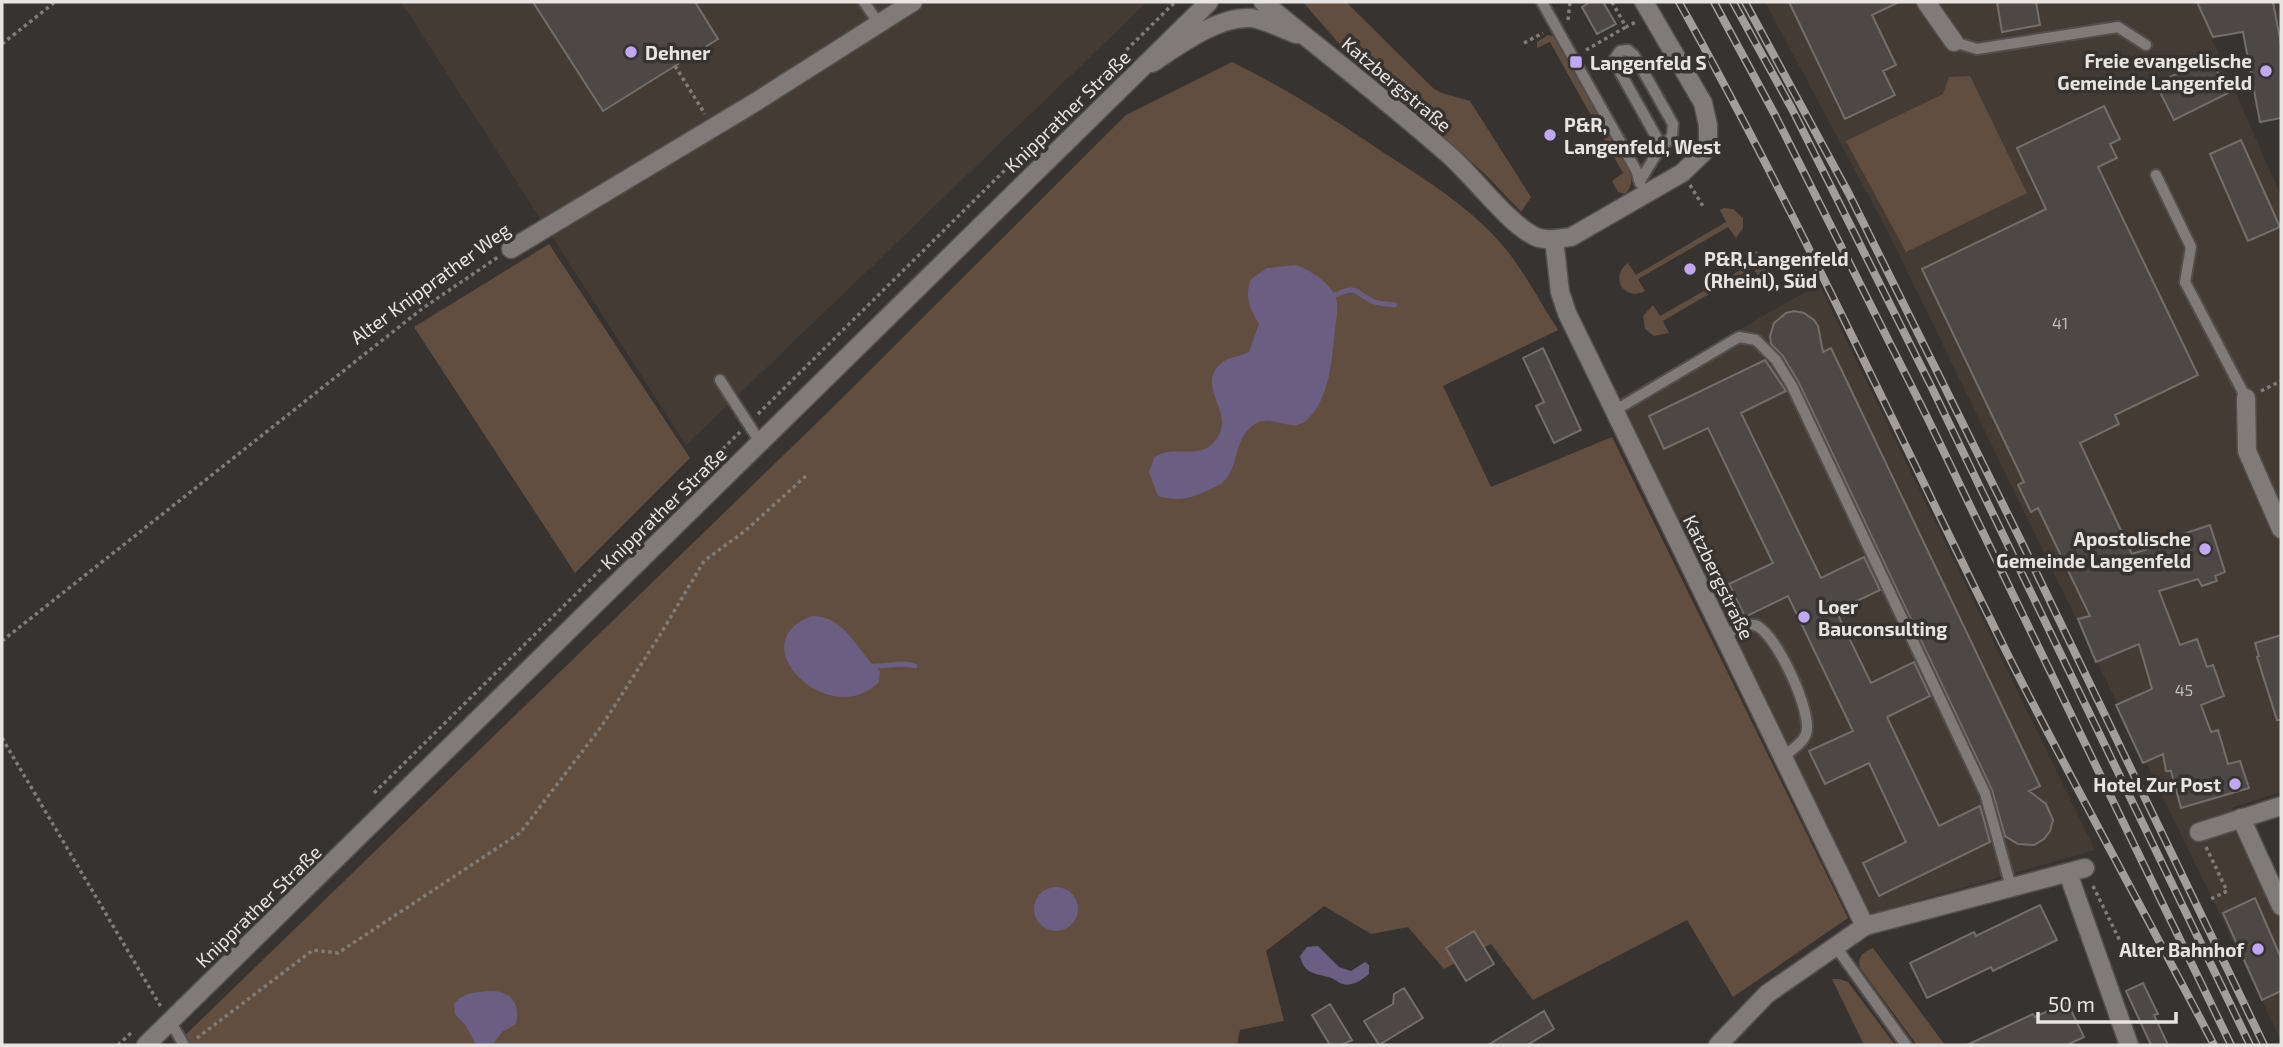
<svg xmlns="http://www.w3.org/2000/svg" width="2283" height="1047" font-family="'Exo 2',sans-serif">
	<rect width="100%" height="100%" fill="#373330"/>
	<!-- built -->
	<path fill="#453b35" d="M401,2H1147L686,445Z
		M1765,2H2281V24L2212,39L2281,196V792L2231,808L2281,905V1040L1890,236Z
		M1819,284L2095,850L1870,914L1620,398Z"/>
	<!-- green -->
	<path fill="#624e3e" d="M1303,2H1346L1434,89L1442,93L1470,101L1531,197L1521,212L1487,176L1342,47Z
		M1548,35L1553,36L1629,171C1633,180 1632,187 1625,194L1618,192L1612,181L1623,173L1550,42L1537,48V42Z
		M1232,62C1285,88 1335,120 1384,153C1428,181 1476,211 1509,253C1527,277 1542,305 1558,330L1443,386L1491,487L1612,437L1848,918L1733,997L1687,920L1533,1000L1491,944L1444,969L1408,927L1371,934L1324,906L1266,951L1284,1021L1240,1030L1237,1045H175L826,414L1126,115Z
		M1970,76L2027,193L1906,252L1846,141L1943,94L1949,77Z
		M1724,208L1733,209L1743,218V228L1736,238L1728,227L1638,279L1645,291C1635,296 1627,294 1621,286C1617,276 1620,269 1628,263L1636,275L1726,222L1720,210Z
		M549,244L690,458L575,573L414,327Z
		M1753,250C1768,254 1772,268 1760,279L1753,268L1663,321L1669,333L1654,336L1645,329L1643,316L1653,305L1660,316L1751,264L1744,252Z
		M1873,948L1945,1045H1917L1860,968C1857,957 1863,952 1873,948Z
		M1832,979H1840L1848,982L1895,1045H1864Z"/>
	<!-- water -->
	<path fill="#6a5e83" d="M1296,265C1310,270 1332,284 1336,298C1339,308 1336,320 1335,330C1332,359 1330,398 1307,420C1291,435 1270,411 1252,426C1233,442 1239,468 1223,482C1218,487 1210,489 1204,492C1187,500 1177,501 1158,496L1149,472L1154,458C1170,444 1195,459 1211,445C1244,415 1189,387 1224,361C1231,356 1241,357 1249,352L1259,324C1250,309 1244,296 1251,279L1267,268Z
		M812,616C847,616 857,653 880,671L879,682C830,732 738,643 812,616Z
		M1034 909a22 22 0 1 1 44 0a22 22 0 1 1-44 0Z
		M1318,946L1339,967L1351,971L1365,962L1369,965V974C1363,979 1352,987 1343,984C1338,983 1334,978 1328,977C1313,973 1304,973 1300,956L1307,947Z
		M494,991C513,993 520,1005 516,1024L502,1032L493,1044L476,1045L466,1026L455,1014L454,1004C464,991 478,992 494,991Z"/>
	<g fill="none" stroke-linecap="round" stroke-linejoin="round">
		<!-- stream -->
		<path stroke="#6a5e83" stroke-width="5" d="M1335,295C1358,285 1354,292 1372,301C1378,304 1388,304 1395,305
			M874,666C889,667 901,661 915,666"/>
	</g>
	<!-- building -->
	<path fill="#4d4845" stroke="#736e6a" stroke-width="2" d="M533,2H695L718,39L603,111Z
		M1590,2H1603L1616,24L1597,34L1582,7Z
		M1789,2H1899L1872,15L1896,65L1883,71L1895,95L1845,119Z
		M1997,2H2036L2040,25L2002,32Z
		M2197,2H2273L2281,44V118L2260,122L2243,32L2213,37Z
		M2210,57L2228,93L2174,120L2156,84Z
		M2104,106L2120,139L2110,144L2117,158L2098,167L2198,375L2115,415L2119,424L2080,443L2132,554L2184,537L2183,534L2210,525L2225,572L2215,576L2217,581L2202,586L2198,579L2159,591L2180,645L2197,639L2207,667L2213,665L2224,696L2201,705L2211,732L2218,730L2228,764L2240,761L2249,788L2181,808L2171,771H2166L2163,754L2143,763L2116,705L2152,689L2139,644L2096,662L2078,619L2090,616L2038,508L2031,512L2018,485L2024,482L1922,269L2046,209L2017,148Z
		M2241,140L2280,227L2248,241L2210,154Z
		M1794,311L1804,313L1814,320L1818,326L1823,352L1831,348L2040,786L2029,791L2046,804L2053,820L2050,831L2044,839L2034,845L2018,844L2005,836L1992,790L1799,383L1783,356L1771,344L1770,336L1774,323L1786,313Z
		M1543,348L1581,430L1554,443L1536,406L1544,402L1523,358Z
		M1765,360L1786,391L1741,413L1821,578L1864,557L1880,590L1836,611L1871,683L1914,662L1930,696L1887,717L1939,826L1980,806L1990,842L1879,896L1863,863L1906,842L1869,763L1825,784L1809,751L1853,731L1788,596L1745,617L1729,584L1773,563L1708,428L1664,449L1649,416Z
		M2281,635V720H2277L2257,657L2259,656L2255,643Z
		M2255,898L2281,958V991L2262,1000L2223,913Z
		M2040,905L2057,940L1993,971L1991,967L1927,998L1910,963L1974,932L1976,936Z
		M1474,931L1494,964L1466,981L1446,948Z
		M2143,983L2158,1014L2154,1015L2168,1045H2151L2126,991Z
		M1404,988L1423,1018L1379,1045L1364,1021L1393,1004L1394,994Z
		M2067,1002L2084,1037L2067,1045H1967L2033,1014L2035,1017Z
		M1330,1004L1352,1040L1342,1045H1330L1312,1015Z
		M1544,1011L1554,1029L1527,1045H1488Z"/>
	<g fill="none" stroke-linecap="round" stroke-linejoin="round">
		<defs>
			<path id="service" d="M864,2L879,24
				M1542,2L1636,170L1640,183
				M1954,42L1977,49L2118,27L2146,45
				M2156,175L2191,247L2185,282L2246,398
				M1640,181L1657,153L1672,136L1673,124L1634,55L1628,50L1620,51L1615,58L1616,65L1662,147
				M720,380L760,442
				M1614,411L1739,337L1756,340L1776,360L1792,386L1985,793L2011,887
				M1723,635C1732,632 1746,623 1754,625C1774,628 1814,714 1806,734C1803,743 1790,751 1783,757
				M1836,947L1906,1045
				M170,1021L184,1045"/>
			<path id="minor" d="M1263,2C1325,53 1389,102 1449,155C1474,177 1507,222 1534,236C1545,242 1559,238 1571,237L1682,173L1703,153L1708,142V125L1703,103L1644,2
				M1926,2L1954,42
				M1152,63C1178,46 1218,16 1250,18C1264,19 1282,29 1296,34
				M1554,239L1560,292L1567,313L1865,926
				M511,249L754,103L913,2
				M2246,398L2247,451L2281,529
				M2241,818L2281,906
				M2199,832L2281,806
				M2068,873L2129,1045
				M1718,1045L1767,994L1865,926L2085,868"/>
			<path id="secondary" d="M146,1045L1209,2"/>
		</defs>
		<!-- service casing -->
		<use href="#service" stroke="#534f4d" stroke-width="14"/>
		<!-- minor casing -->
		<use href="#minor" stroke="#534f4d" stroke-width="21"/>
		<!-- secondary casing -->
		<use href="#secondary" stroke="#534f4d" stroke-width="21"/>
		<!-- path -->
		<path stroke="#7f7c79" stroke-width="3.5" stroke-dasharray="3.5 3.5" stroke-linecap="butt" d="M1612,2L1626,27L1636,22
			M1568,20L1570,2
			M1524,43L1543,33
			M2,44L55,2
			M1586,50L1626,27
			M675,66L705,114
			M1690,185L1704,208
			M2261,391L2281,381
			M758,414L1175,2
			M2,641L423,308L498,257
			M2,738L161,1007
			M374,793L740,432
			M2206,847L2227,891L2209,900
			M2093,886L2121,943
			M197,1038L313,950L338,953L520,833L601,727L660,635L704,561L745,531L807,475
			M118,1045L132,1032"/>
		<!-- service -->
		<use href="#service" stroke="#807b78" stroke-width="10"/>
		<!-- minor -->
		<use href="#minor" stroke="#807b78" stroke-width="18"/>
		<!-- secondary -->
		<use href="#secondary" stroke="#807b78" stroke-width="18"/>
		<defs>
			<path id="rail" d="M1679,2C1800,218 1902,443 2013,665C2078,793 2148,918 2214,1045
				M1714,2L1775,115L1927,417L2231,1045
				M1733,2L1792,109L1932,388L2250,1045
				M1745,2L1849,194L2022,543L2264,1045"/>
		</defs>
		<!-- rail casing -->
		<use href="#rail" stroke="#a19e9b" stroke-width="8"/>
		<!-- rail -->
		<use href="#rail" stroke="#373330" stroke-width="5" stroke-dasharray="16" stroke-linecap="butt"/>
	</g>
	<!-- markers -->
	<g fill="#c0a8f3" stroke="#373330" stroke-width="2.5">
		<circle cx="631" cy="52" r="7"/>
		<rect x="1569" y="55" width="14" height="14" rx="3.5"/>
		<circle cx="2266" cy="71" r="7"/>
		<circle cx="1550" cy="135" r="7"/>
		<circle cx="1690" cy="269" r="7"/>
		<circle cx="2205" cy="549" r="7"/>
		<circle cx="1804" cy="617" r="7"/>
		<circle cx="2235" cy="784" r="7"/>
		<circle cx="2258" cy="949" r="7"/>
	</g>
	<g text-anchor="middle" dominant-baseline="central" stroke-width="7" stroke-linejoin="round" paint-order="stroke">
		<!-- number labels -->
		<g font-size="16" fill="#c0bdbb">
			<text x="2060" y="322">41</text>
			<text x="2184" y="689">45</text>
		</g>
		<!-- poi labels -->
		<g font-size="19" font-weight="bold" fill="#e7e4e2" stroke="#373330" text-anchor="start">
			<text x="645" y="52">Dehner</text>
			<text x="2252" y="60" text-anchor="end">Freie evangelische<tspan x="2252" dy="22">Gemeinde Langenfeld</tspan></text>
			<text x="1590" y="62">Langenfeld S</text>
			<text x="1564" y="124">P&amp;R,<tspan x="1564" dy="22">Langenfeld, West</tspan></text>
			<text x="1704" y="258">P&amp;R,Langenfeld<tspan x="1704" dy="22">(Rheinl), Süd</tspan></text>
			<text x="2191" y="538" text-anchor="end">Apostolische<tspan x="2191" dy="22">Gemeinde Langenfeld</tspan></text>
			<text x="1818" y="606">Loer<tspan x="1818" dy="22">Bauconsulting</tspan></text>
			<text x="2221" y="784" text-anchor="end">Hotel Zur Post</text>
			<text x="2244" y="949" text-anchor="end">Alter Bahnhof</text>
		</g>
		<!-- street labels -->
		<g font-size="19" fill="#e7e4e2" stroke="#373330">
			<text transform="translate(1397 84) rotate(40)">Katzbergstraße</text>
			<text transform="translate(1067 111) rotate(-44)">Knipprather Straße</text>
			<text transform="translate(430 283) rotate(-36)">Alter Knipprather Weg</text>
			<text transform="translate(663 508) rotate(-44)">Knipprather Straße</text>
			<text transform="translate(1719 577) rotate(64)">Katzbergstraße</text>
			<text transform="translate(258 906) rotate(-44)">Knipprather Straße</text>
		</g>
	</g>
	<!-- border -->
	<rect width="2283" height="1047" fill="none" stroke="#e7e4e2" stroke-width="7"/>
	<!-- scale -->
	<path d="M2038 1012v10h138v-10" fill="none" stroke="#e7e4e2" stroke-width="3.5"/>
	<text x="2048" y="1012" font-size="21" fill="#e7e4e2" stroke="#373330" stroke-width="5" paint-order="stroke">50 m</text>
</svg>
